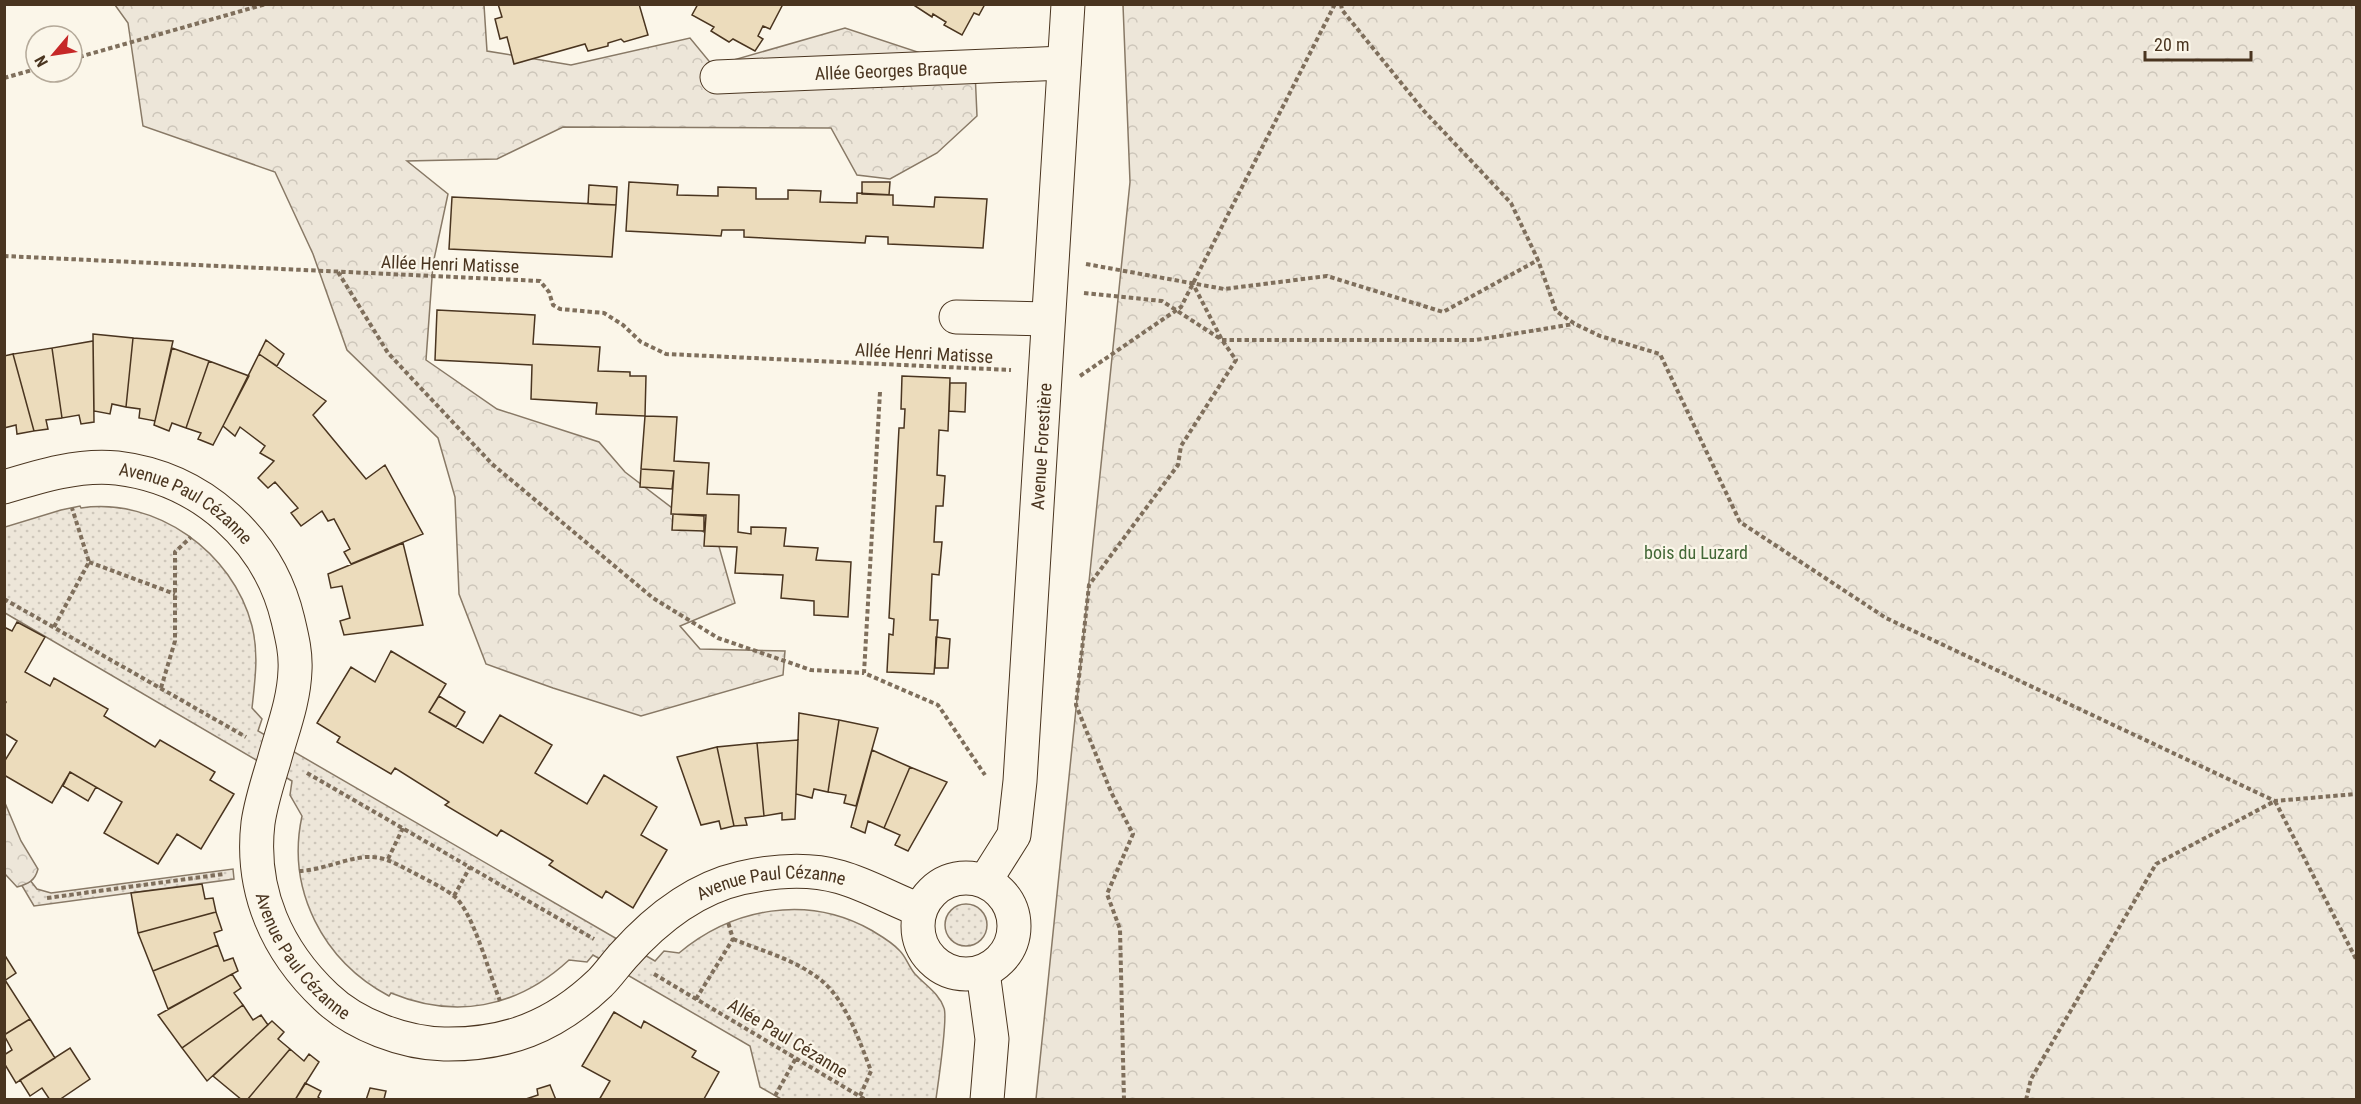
<svg xmlns="http://www.w3.org/2000/svg" width="2361" height="1104" font-family="'Roboto Condensed',sans-serif">
	<defs>
		<pattern id="grass-dots" width="8" height="8" patternUnits="userSpaceOnUse" patternTransform="scale(1.5)"><rect width="8" height="8" fill="#ede6d9"/><path d="M2 2h.1M6 6h.1" fill="none" stroke="#cdc6ba" stroke-width="1.8" stroke-linecap="round"/></pattern>
		<pattern id="forest-crowns" width="20" height="18" patternUnits="userSpaceOnUse" patternTransform="scale(1.5)"><rect width="20" height="18" fill="#ede6d9"/><path d="M2 6a3 3 0 1 1 6 0M12 15a3 3 0 1 1 6 0" fill="none" stroke="#cdc6ba"/></pattern>
	</defs>
	<rect width="100%" height="100%" fill="#fbf6e9"/>
	<!-- grass -->
	<path fill="url(#grass-dots)" stroke="#887966" stroke-width="1.5" d="M80,506L81,508C156,497 233,552 252,626C259,654 255,680 252,708L262,719L258,731L655,961L664,951L679,953C733,908 807,894 871,930C881,936 892,942 900,951C906,957 909,967 915,974C925,985 939,993 944,1008C948,1018 938,1084 936,1099H781L760,1087L750,1046L593,955L587,962L569,960C516,1009 454,1019 391,993L389,996C323,961 286,890 302,816L290,795L292,781L5,613V527L61,510Z
		M5,857L26,875L37,889L51,893L233,869L234,879L34,906Z
		M945 925a21 21 0 1 1 42 0a21 21 0 1 1-42 0Z"/>
	<!-- forest -->
	<path fill="url(#forest-crowns)" stroke="#887966" stroke-width="1.5" d="M115,5H484L487,51L571,65L690,38L713,66L845,28L975,71L977,116L937,153L890,179L857,175L831,128L563,127L497,159L407,161L448,194L433,264L426,360L497,409L599,442L625,472L718,543L735,603L680,626L700,649L785,651L783,675L641,716L553,688L486,664L459,594L455,497L438,438L347,350L313,254L275,172L143,126L128,23Z
		M1123,5H2356V1099H1036L1130,182Z
		M5,803L21,841L38,869C35,881 28,884 17,887L5,874Z"/>
	<!-- building -->
	<path fill="#ecdcbc" stroke="#4a3520" stroke-width="1.5" d="M498,4H639L648,35L624,42L621,39L608,43V46L588,51L585,44L514,64L507,37L500,39L495,19L502,17Z
		M698,4H783L770,29L763,26L758,36L763,39L755,51L733,39L729,42L711,31L714,27L692,15Z
		M912,4H985L979,15L974,13L962,35L944,25L946,22L933,14L932,17Z
		M629,182L678,185L677,195L718,196V187L756,188V199H788V190L821,191L820,202L857,203V193L893,195V205L934,207L935,197L987,199L983,248L888,244V237L866,236L865,243L744,237V230H722L721,236L626,231Z
		M862,182H890L889,195L862,194Z
		M589,185L617,187L616,205L588,204Z
		M452,197L616,205L612,257L449,249Z
		M437,310L535,315L533,344L600,347L598,371L630,372V376H646L645,416L596,414L597,403L531,399L532,365L435,360Z
		M93,334L133,338L126,407L112,404L110,414L94,411Z
		M133,338L173,341L155,421L139,418L140,409L126,407Z
		M266,340L284,354L277,366L259,354Z
		M93,341L94,422L81,424L79,415L62,418L52,348Z
		M52,348L62,418L46,420L48,429L34,431L13,354Z
		M172,348L209,361L186,428L172,423L169,431L154,425Z
		M13,354L34,431L17,434L16,425L4,428V356Z
		M259,354L326,401L313,415L366,479L385,465L423,534L351,564L344,552L350,549L334,519L328,521L322,511L301,526L291,513L298,508L275,482L268,488L258,478L274,461L260,453L265,446L240,427L235,436L223,426Z
		M209,361L249,376L213,445L198,439L201,433L186,428Z
		M902,376L950,378L948,431L939,430L937,475L945,476L943,506H936L934,542H942L939,575L932,574L930,620H938L934,674L887,672L889,634L893,635L894,619L889,618L899,428H904L905,409H901Z
		M950,383H966L965,412L949,411Z
		M645,416L677,417L674,461L709,463L707,494L739,495L738,532L751,534V527L786,528L784,546L818,548L816,560L851,562L848,617L814,615V601L781,598L783,575L735,573L737,547L704,546L706,515L671,514L674,471L641,469Z
		M641,469L674,471L672,489L640,487Z
		M673,514L704,516V531L672,530Z
		M403,543L423,625L344,635L340,621L350,618L342,586L331,588L328,574Z
		M17,622L45,637L25,672L50,686L54,678L108,709L104,716L155,747L160,740L215,772L210,780L234,794L201,849L177,834L158,864L104,833L122,802L70,772L52,803L4,775V762L17,741L4,733V706L6,702L4,701V627L12,631Z
		M936,637L950,639L948,668H935Z
		M391,651L446,684L429,712L483,743L500,715L552,745L535,773L587,804L604,775L657,807L641,835L667,850L633,908L606,891L602,898L549,865L553,861L501,830L497,836L445,805L449,802L395,768L391,774L337,742L340,737L317,723L351,667L375,682Z
		M439,696L465,712L456,727L429,712Z
		M799,713L839,720L828,792L814,789L812,798L796,794Z
		M839,720L878,728L856,806L844,803L846,795L828,792Z
		M798,740L795,819L782,820V813L764,816L757,743Z
		M757,743L764,816L745,818L747,825L734,826L717,747Z
		M717,747L734,826L721,829L719,821L701,825L677,757Z
		M872,750L910,767L884,828L868,821L865,833L851,827Z
		M910,767L947,782L908,851L895,845L900,835L884,828Z
		M70,772L96,787L88,801L63,786Z
		M202,884L205,899L213,898L216,912L138,933L131,893Z
		M216,912L222,930L214,933L218,945L153,971L138,933Z
		M218,945L224,961L233,958L238,971L168,1009L153,971Z
		M4,954L16,973L4,981Z
		M232,974L241,988L234,993L243,1005L182,1048L158,1015Z
		M5,980L30,1019L4,1035V981Z
		M243,1005L253,1020L261,1015L268,1025L207,1081L182,1048Z
		M614,1012L641,1028L644,1021L696,1051L692,1057L719,1072L704,1099L706,1100H599L610,1081L582,1066Z
		M30,1019L55,1058L16,1083L4,1063V1055L12,1050L4,1035Z
		M272,1021L284,1032L278,1039L290,1049L247,1100H242L213,1076Z
		M70,1048L90,1079L59,1100H50L42,1088L30,1096L20,1080Z
		M290,1049L304,1061L309,1054L319,1062L295,1100H247Z
		M305,1083L321,1091L318,1097L322,1100H295Z
		M550,1085L556,1100H523L538,1095L537,1089Z
		M370,1088L386,1091L384,1099L387,1100H366Z"/>
	<g fill="none" stroke-linecap="round" stroke-linejoin="round">
		<defs>
			<g id="minor">
				<path id="s1" d="M717,77L1064,63"/>
				<path d="M956,317L1048,319"/>
				<path id="s2" d="M4,487C40,476 79,464 117,468C201,478 269,539 288,620C292,637 296,653 295,670C294,702 282,731 274,761C268,781 261,802 258,823C250,891 277,951 326,997C355,1025 404,1043 444,1044C506,1045 554,1027 600,983C608,975 615,965 623,956C655,920 693,889 741,878C772,871 809,868 840,877C868,885 893,900 920,910"/>
				<circle cx="966" cy="926" r="48"/>
				<path id="s3" d="M985,881L1014,835L1020,781L1068,4"/>
				<path d="M983,972L992,1039L987,1100"/>
			</g>
		</defs>
		<!-- minor casing -->
		<use href="#minor" stroke="#4a3520" stroke-width="35"/>
		<!-- path -->
		<path stroke="#7f6f5c" stroke-width="4" stroke-dasharray="4.5 3" stroke-linecap="butt" d="M1341,4L1342,10L1424,111L1511,203L1538,260L1556,311L1575,324L1600,336L1660,354L1740,522L1886,618L2275,801L2356,794
			M72,59L266,4
			M4,78L36,69
			M4,256L540,281L549,292L553,305L560,309L604,313L623,325L641,342L666,354L1011,370
			M1086,264L1224,289L1327,276L1443,312L1538,260
			M338,272L388,353L492,464L653,598L718,638L811,670L864,673
			M1084,293L1162,301L1222,340H1476L1574,324
			M1080,376L1181,307L1335,4
			M880,392L864,673L938,705L985,775
			M89,562L175,594
			M4,599L246,737
			M54,627L89,562L72,508
			M161,688L175,641V552L191,537
			M307,773L594,939
			M388,859L403,828
			M299,871C323,870 343,859 366,857C385,856 398,865 414,873C427,880 442,887 454,896C473,911 490,976 500,1001
			M454,896L470,867
			M47,898L224,874
			M733,939C762,951 797,960 822,981C846,1001 860,1042 871,1071L860,1096
			M654,974L866,1100
			M696,999L733,939L728,922
			M775,1096L796,1058
			M1124,1100L1120,929L1107,894L1133,834L1111,792L1076,705L1089,585L1178,465L1181,446L1236,360L1222,340L1193,284
			M2026,1100L2031,1079L2156,864L2275,801L2356,959"/>
		<!-- minor -->
		<use href="#minor" stroke="#fbf6e9" stroke-width="33"/>
	</g>
	<g text-anchor="middle" dominant-baseline="central" stroke-width="4.5" stroke-linejoin="round" paint-order="stroke">
		<!-- street labels -->
		<g font-size="18" fill="#4a3520" stroke="#fbf6e9">
			<text stroke="none"><textPath href="#s1" startOffset="174">Allée Georges Braque</textPath></text>
			<text transform="translate(450 264) rotate(2)">Allée Henri Matisse</text>
			<text transform="translate(924 353) rotate(3)">Allée Henri Matisse</text>
			<text stroke="none"><textPath href="#s3" startOffset="444">Avenue Forestière</textPath></text>
			<text stroke="none"><textPath href="#s2" startOffset="194">Avenue Paul Cézanne</textPath></text>
			<text stroke="none"><textPath href="#s2" startOffset="1272">Avenue Paul Cézanne</textPath></text>
			<text stroke="none"><textPath href="#s2" startOffset="714">Avenue Paul Cézanne</textPath></text>
			<text transform="translate(788 1038) rotate(31)">Allée Paul Cézanne</text>
		</g>
		<!-- park labels -->
		<g font-size="18" fill="#436837" stroke="#fbf6e9">
			<text x="1696" y="552">bois du Luzard</text>
		</g>
	</g>
	<!-- border -->
	<rect width="2361" height="1104" fill="none" stroke="#4a3520" stroke-width="12"/>
	<!-- north arrow -->
	<g transform="translate(54 54) rotate(241)"><circle r="28" fill="#fbf6e9" stroke="#b4a999" stroke-width="1.5"/>
	<path d="M0-4.5L10 22L0 15L-10 22Z" fill="#c62828"/>
	<text y="-9" font-size="16" font-weight="bold" text-anchor="middle" fill="#4a3520">N</text>
	</g>
	<!-- scale -->
	<path d="M2145 51v9h106v-9" fill="none" stroke="#4a3520" stroke-width="3"/>
	<text x="2154" y="51" font-size="18" fill="#4a3520" stroke="#fbf6e9" stroke-width="4.5" paint-order="stroke">20 m</text>
</svg>
